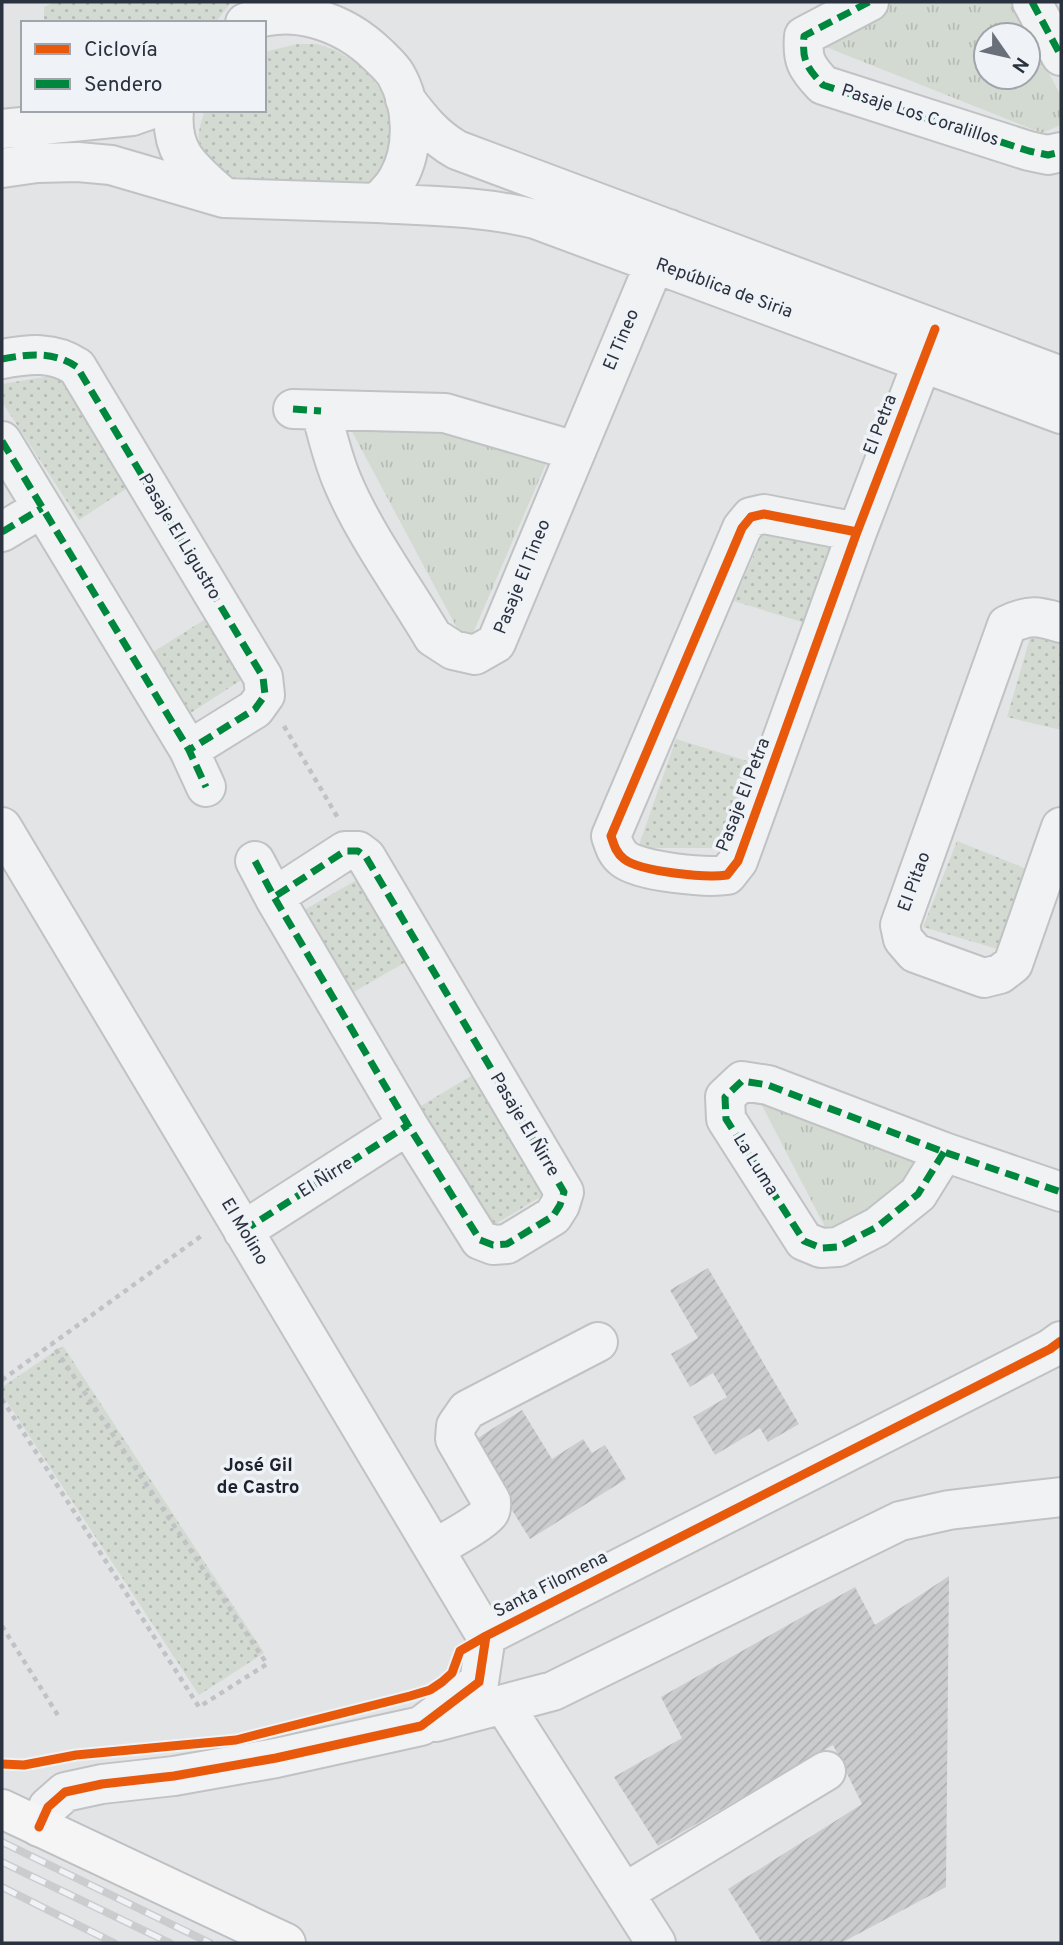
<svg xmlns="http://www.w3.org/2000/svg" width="1063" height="1945" font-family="Overpass,sans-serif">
	<defs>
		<pattern id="grass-dots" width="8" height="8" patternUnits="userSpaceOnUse" patternTransform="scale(1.75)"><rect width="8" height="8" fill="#d3dad2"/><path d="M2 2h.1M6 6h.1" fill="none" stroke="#b5bcb5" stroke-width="1.8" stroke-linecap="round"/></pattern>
		<pattern id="park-tufts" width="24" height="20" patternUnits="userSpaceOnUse" patternTransform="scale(1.75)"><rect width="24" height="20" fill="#d3dad2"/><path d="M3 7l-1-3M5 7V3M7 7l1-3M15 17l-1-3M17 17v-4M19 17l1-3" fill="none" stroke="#b5bcb5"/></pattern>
		<pattern id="building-hatch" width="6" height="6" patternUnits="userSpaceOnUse" patternTransform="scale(1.75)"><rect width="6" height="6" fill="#caccce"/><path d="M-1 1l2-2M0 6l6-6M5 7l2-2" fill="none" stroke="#aeb0b2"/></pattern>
	</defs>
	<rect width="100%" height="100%" fill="#e2e4e6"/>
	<!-- grass -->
	<path fill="url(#grass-dots)" d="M54,2H228L230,4L215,23H44V7Z
		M297,44H317L335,50L362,66L390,102L394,142L381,177L370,188L341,194L222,178C200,150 192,147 205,110H264V52Z
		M74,372L135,483L79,520L2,402V384Z
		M770,518L837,540L805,623L734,601Z
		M207,618L246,677L186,716L150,654Z
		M1032,631L1061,640V730L1007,717Z
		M676,739L757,764L722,848H638Z
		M957,841L1029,870L1001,950L923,927Z
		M362,877L409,960L347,996L299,913Z
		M481,1070L552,1190L484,1231L414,1110Z
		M63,1346L264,1653L199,1695L2,1394V1387Z"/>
	<!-- park -->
	<path fill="url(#park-tufts)" fill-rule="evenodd" d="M881,2H1011L1061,96V125L1042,133L826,47L823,33ZM986,35H1028V77H986Z
		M444,418L548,459L467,647L349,426Z
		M756,1094L920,1158L914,1186L870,1221L825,1227Z"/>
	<!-- building -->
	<path fill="url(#building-hatch)" d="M708,1268L799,1424L768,1442L760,1428L715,1455L693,1417L727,1397L713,1373L690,1387L671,1354L698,1338L670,1290Z
		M522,1410L552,1459L583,1439L592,1453L605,1445L626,1479L530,1539L470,1443Z
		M949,1576L946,1887L841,1943H762L728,1889L862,1804L833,1745L658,1846L614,1777L682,1738L661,1697L855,1587L875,1625Z"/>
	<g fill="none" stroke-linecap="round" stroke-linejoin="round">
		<defs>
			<path id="minor" d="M869,2L804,36C802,60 806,67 823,85L1029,151L1048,155L1061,152
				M1032,2L1061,56
				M405,99C420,119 434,137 457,150L1061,376
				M174,110C170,153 191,168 220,194
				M2,129L132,116L149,110
				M2,168L37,163L78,162L111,165L224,198L377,203C385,195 393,188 398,178C415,148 413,105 396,75C392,68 384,61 378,55C343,21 291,3 245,23
				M377,203C430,206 483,206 535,219L1061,414
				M2,359C29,354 53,351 77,367L263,677L265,695L255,709L189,750
				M293,409L445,413L575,451
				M321,411C327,435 333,460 343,483C365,535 404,588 433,637L453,650L475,655L496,643L669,229
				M2,441L189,750L206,787
				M2,532L42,508
				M857,532L764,514L751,517L742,528L611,836C614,845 616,853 624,859C641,872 706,878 727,875L738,861L857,532L935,329
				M1061,623C1038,616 1030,614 1007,625L900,925L903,939L915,953L984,978L1000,974L1013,964L1061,827
				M2,827L486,1636
				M255,861L274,897L408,1125L480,1240L493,1245L507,1244L553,1216L560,1205L564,1192L366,857L358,851H345L274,897
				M944,1152L918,1194L877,1227L838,1247L821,1248L804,1241L726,1119L725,1097L742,1081L768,1085L944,1152L1061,1192
				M243,1231L408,1125
				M434,1549C447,1541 480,1524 489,1513C492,1509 491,1506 491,1501L455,1439L456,1426L467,1410L598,1342
				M504,1705L656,1943
				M436,1722L553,1691L900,1521L949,1510L1061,1497
				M39,1827L48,1807L65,1792L102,1784L174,1776L276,1758L421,1726L479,1682L486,1636L1050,1349L1061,1341
				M624,1893L826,1771"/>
			<path id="major" d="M2,1809L286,1943"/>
		</defs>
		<!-- minor casing -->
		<use href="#minor" stroke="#c0c2c4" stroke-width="42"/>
		<!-- major casing -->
		<use href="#major" stroke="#bec1c4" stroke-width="42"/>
		<!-- path -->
		<path stroke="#c0c2c5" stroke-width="4.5" stroke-dasharray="5 5" stroke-linecap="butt" d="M284,726L338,818
			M2,1380L204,1234
			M2,1399L199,1707L267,1664L52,1344
			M2,1626L59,1717"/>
		<!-- minor -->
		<use href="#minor" stroke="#f1f2f3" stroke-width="38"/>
		<!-- major -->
		<use href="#major" stroke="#f5f5f6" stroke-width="38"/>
		<defs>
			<path id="rail" d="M2,1842L210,1943
				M2,1862L170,1943
				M2,1887L114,1943"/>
		</defs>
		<!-- rail casing -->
		<use href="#rail" stroke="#caccce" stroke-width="8"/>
		<!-- rail -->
		<use href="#rail" stroke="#eff2f6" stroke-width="5" stroke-dasharray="16" stroke-linecap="butt"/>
		<!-- quiet -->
		<path stroke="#00873e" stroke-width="7" stroke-dasharray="14 7" stroke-linecap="butt" d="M869,2L804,36C802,60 806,67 823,85L1029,151L1048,155L1061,152
			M1032,2L1061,56
			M2,359C29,354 53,351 77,367L263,677L265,695L255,709L189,750
			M293,409L321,411
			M2,441L189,750L206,787
			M2,532L42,508
			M255,861L274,897L408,1125L480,1240L493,1245L507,1244L553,1216L560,1205L564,1192L366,857L358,851H345L274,897
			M944,1152L918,1194L877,1227L838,1247L821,1248L804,1241L726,1119L725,1097L742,1081L768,1085L944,1152L1061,1192
			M243,1231L408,1125"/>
		<defs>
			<path id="cycleway" d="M857,532L764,514L751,517L742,528L611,836C614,845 616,853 624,859C641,872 706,878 727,875L738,861L857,532L935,329
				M2,1764L24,1765L76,1755L236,1740L410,1696L430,1690L442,1682L452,1673L460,1651L486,1636
				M39,1827L48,1807L65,1792L102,1784L174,1776L276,1758L421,1726L479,1682L486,1636L1050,1349L1061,1341"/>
		</defs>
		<!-- cycleway casing -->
		<use href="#cycleway" stroke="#eff2f6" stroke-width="13"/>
		<!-- cycleway -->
		<use href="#cycleway" stroke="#e8590c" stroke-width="9"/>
	</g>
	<g text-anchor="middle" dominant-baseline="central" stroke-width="7" stroke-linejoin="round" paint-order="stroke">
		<!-- street labels -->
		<g font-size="18" fill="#29323e" stroke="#eff2f6">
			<text transform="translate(920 116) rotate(18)">Pasaje Los Coralillos</text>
			<text transform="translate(724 289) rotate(20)">República de Siria</text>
			<text transform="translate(622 340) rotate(-67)">El Tineo</text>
			<text transform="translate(881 425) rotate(-69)">El Petra</text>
			<text transform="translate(179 537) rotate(59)">Pasaje El Ligustro</text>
			<text transform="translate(523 577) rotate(-68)">Pasaje El Tineo</text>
			<text transform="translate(744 795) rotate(-69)">Pasaje El Petra</text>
			<text transform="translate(915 882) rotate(-70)">El Pitao</text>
			<text transform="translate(524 1125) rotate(59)">Pasaje El Ñirre</text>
			<text transform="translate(755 1165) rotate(58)">La Luma</text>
			<text transform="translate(326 1178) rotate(-32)">El Ñirre</text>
			<text transform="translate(244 1232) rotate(59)">El Molino</text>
			<text transform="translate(551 1585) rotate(-27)">Santa Filomena</text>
		</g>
		<!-- neighbourhood labels -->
		<g font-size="19" font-weight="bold" fill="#1c232f" stroke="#eff2f6">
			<text x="258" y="1466">José Gil<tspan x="258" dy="22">de Castro</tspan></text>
		</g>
	</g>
	<!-- border -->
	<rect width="1063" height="1945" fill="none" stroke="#29323e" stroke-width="7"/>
	<!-- legend -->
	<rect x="21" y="21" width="245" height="91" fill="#eff2f6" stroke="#a0a5ac" stroke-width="2"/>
	<rect x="35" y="44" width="35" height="10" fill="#e8590c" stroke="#a0a5ac" stroke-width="2"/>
	<text x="84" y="56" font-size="21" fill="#29323e">Ciclovía</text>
	<rect x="35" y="79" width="35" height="10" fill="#00873e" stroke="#a0a5ac" stroke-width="2"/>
	<text x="84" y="91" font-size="21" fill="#29323e">Sendero</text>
	<!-- north arrow -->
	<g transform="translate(1007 56) rotate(124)"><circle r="33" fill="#eff2f6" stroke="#a0a5ac" stroke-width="2"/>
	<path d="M0-5L12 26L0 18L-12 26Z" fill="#6a7079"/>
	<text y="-10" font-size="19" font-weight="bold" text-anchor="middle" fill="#29323e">N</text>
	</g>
</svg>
